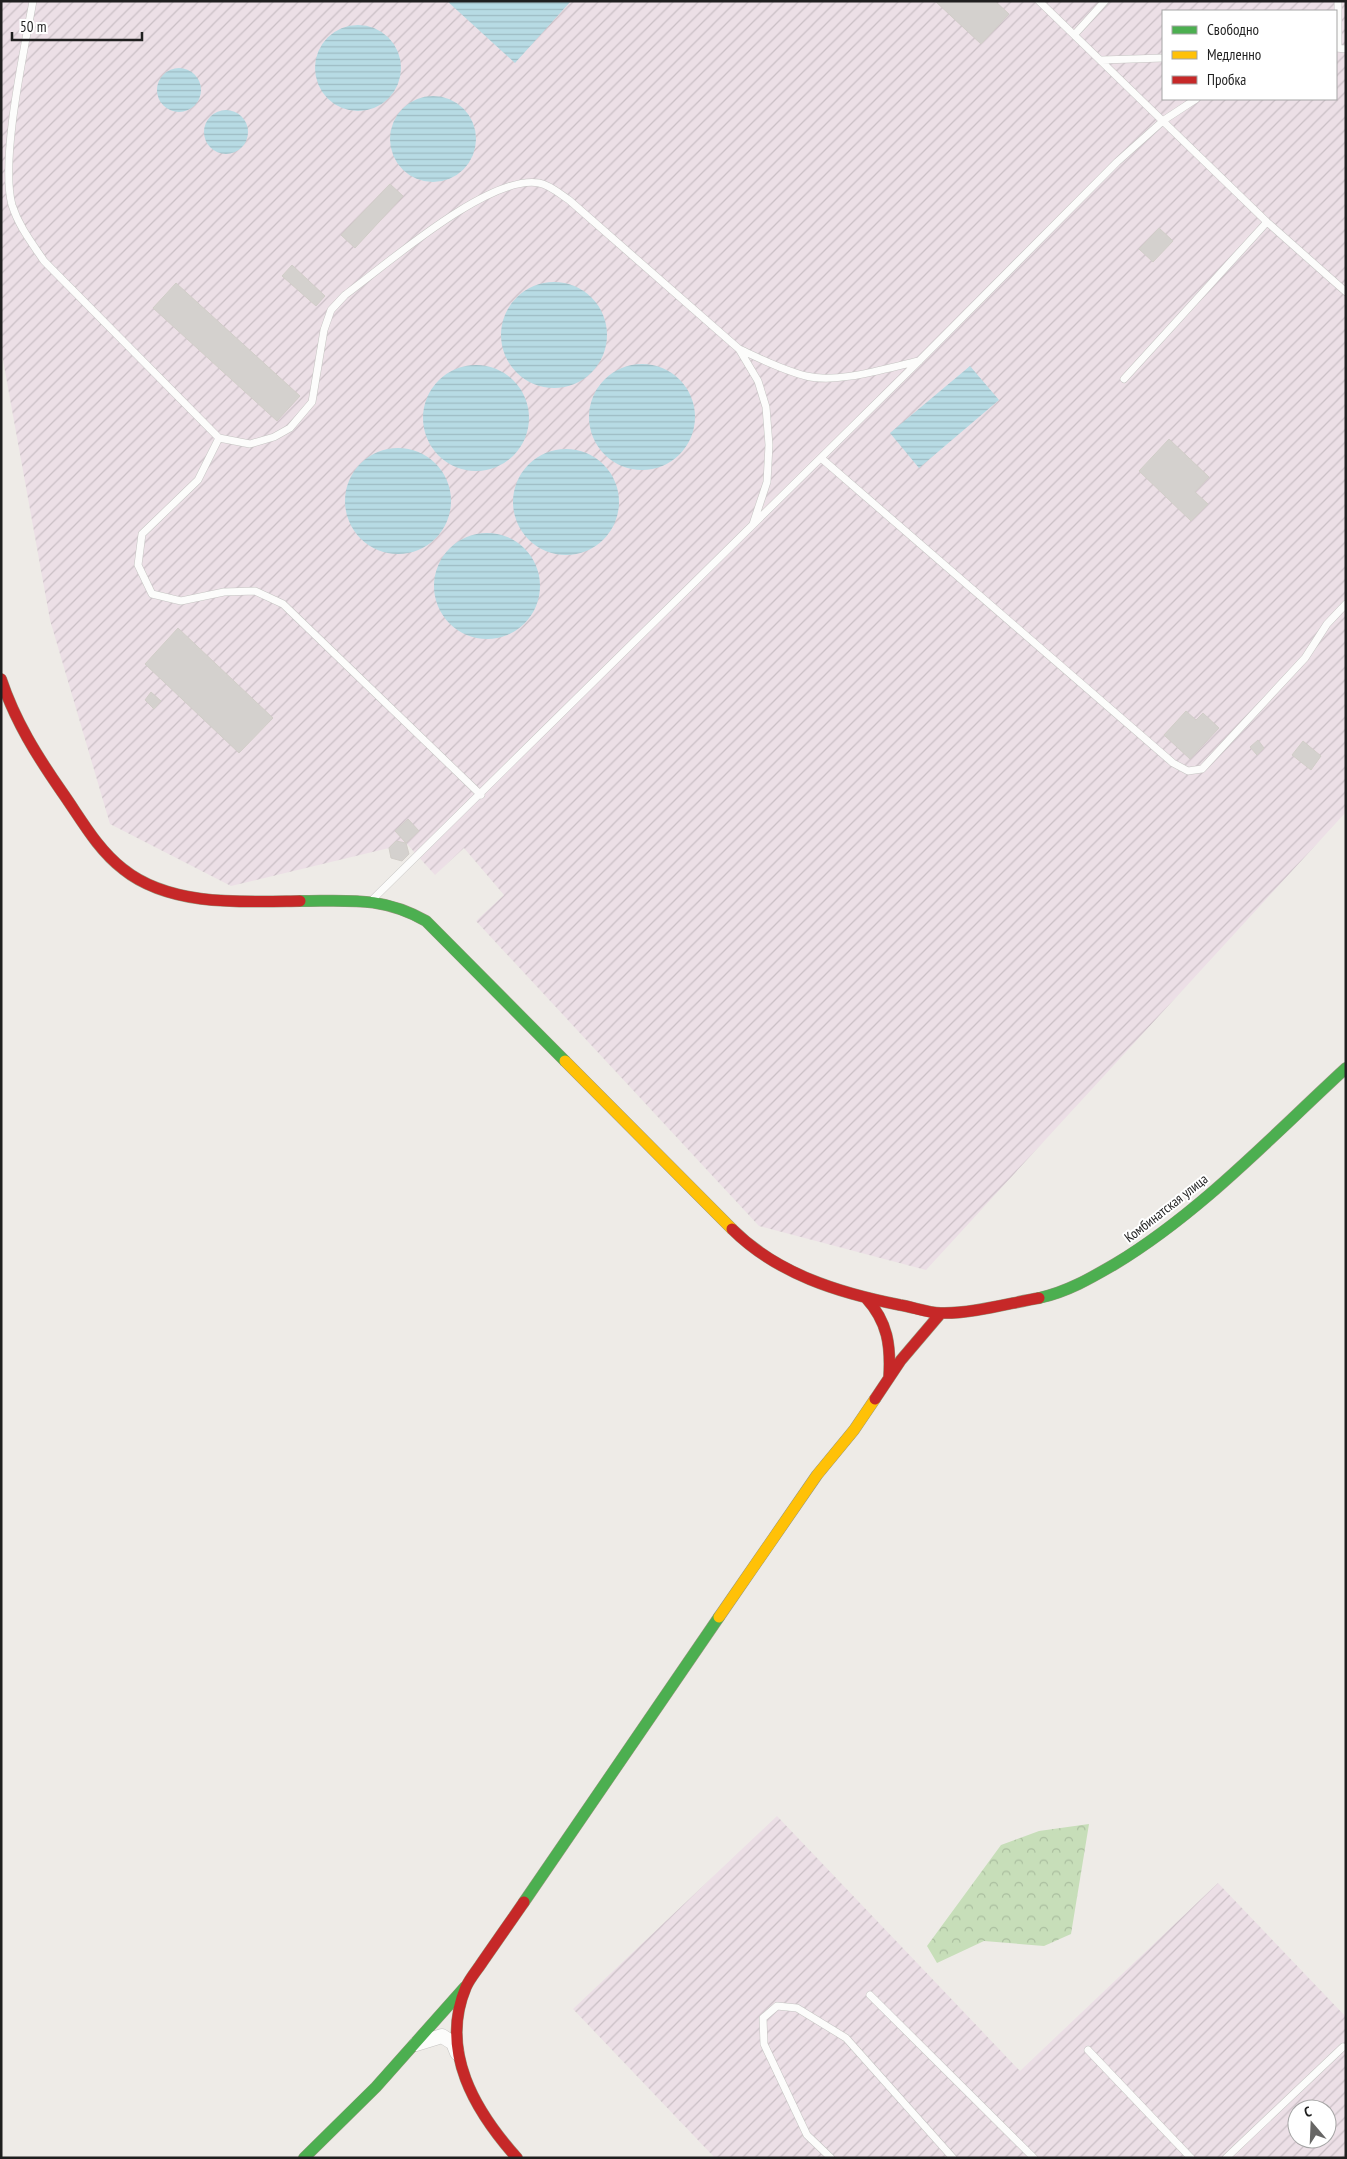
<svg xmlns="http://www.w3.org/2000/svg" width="1347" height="2159" font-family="'PT Sans Narrow',sans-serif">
	<defs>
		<pattern id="industrial-furrows" width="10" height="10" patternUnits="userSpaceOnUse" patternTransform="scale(1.25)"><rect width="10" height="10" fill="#ecdfe6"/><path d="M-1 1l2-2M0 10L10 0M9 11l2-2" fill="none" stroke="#cabfc5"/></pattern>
		<pattern id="forest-crowns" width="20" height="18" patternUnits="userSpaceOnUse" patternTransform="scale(1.25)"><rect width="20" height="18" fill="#c7deb9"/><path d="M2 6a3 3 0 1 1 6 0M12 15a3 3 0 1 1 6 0" fill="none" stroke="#aabe9f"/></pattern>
		<pattern id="water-rules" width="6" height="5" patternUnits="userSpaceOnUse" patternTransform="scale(1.25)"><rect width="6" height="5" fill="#b7dbe4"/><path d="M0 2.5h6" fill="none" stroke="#9dbcc3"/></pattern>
	</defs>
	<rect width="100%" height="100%" fill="#eeebe7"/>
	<!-- industrial -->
	<path fill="url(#industrial-furrows)" fill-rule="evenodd" d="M1,1H1346V812L926,1270L759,1226L476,921L504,895L464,848L435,875L406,843L396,841L389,848L231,886L110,824L50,620L1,349ZM1163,11H1336V99H1163Z
		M777,1816L1020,2071L1218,1883L1346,2017V2158H715L573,2009ZM1297,2109H1327V2139H1297Z"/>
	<!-- forest -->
	<path fill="url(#forest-crowns)" d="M1089,1824L1071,1934L1044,1946L984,1941L937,1963L927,1946L1001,1845L1039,1831Z"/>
	<!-- water -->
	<path fill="url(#water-rules)" d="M447,1H571L515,63Z
		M315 68a43 43 0 1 1 86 0a43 43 0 1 1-86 0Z
		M157 90a22 22 0 1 1 44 0a22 22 0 1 1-44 0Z
		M390 139a43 43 0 1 1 86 0a43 43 0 1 1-86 0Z
		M204 132a22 22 0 1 1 44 0a22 22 0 1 1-44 0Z
		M501 335a53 53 0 1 1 106 0a53 53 0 1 1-106 0Z
		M589 417a53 53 0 1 1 106 0a53 53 0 1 1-106 0Z
		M423 418a53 53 0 1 1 106 0a53 53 0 1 1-106 0Z
		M970,366L999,400L919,468L890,433Z
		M345 501a53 53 0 1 1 106 0a53 53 0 1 1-106 0Z
		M513 502a53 53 0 1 1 106 0a53 53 0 1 1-106 0Z
		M434 586a53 53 0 1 1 106 0a53 53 0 1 1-106 0Z"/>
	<!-- building -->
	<path fill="#d4d1ce" stroke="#d1cdc8" d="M935,1H995L1009,14L981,44Z
		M390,184L403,196L355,248L341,235Z
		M1159,228L1173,241L1153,262L1139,249Z
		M292,265L325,296L316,306L282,276Z
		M176,283L300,396L277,421L153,308Z
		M1169,439L1209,477L1195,492L1208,504L1191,521L1139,471Z
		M178,628L273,718L239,753L145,664Z
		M151,692L161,701L154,709L145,700Z
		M1186,711L1196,720L1203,713L1219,728L1190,759L1164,735Z
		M1258,740L1264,748L1257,755L1250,747Z
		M1303,741L1321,756L1311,770L1292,755Z
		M408,819L419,831L406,843L395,831Z
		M396,841L406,843L409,854L402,861L391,858L389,848Z"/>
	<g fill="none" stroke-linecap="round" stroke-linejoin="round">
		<defs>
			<path id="lane" d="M33,1C24,51 0,160 12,205C19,227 32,243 44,261L219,438
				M1039,1L1267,222L1346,292
				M1075,34L1105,1
				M1336,48L1346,49
				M1338,48V1
				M1102,60L1163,58
				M739,349L758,381L766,407L769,445L767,482L753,524
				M1124,379L1267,222
				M821,458L1173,763L1188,771L1202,769L1305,658L1327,624L1346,604
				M481,795L283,604L255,591L224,592L181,601L152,594L138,565L142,534L198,480L219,438L250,444L274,437L290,428L312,402L324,330L331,310L345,295C386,265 489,174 539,183C550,185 560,194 569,200L739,349C761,359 782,370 806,376C838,384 887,368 919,361
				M374,898L919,361L1117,162L1164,120L1196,99
				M870,1995L1034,2158
				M1088,2050L1191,2158
				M831,2158L807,2135L764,2044L763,2018L777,2006L797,2008L846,2038L953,2158
				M1226,2158L1343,2047"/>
			<path id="street" d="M416,2044L442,2036L453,2043L457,2053"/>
			<path id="fast" d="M300,901C348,901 382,896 426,921L565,1061
				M1039,1298C1067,1292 1091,1278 1115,1264C1201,1212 1272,1136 1346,1068
				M524,1902L719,1617
				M304,2158L376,2087L465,1987"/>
			<path id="slow" d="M565,1061L732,1229
				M719,1617L817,1475L854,1430L875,1399"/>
			<path id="jam" d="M1,679C15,721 37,756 62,792C81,819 97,849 123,869C170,907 244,902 300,901
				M732,1229C777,1274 839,1293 900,1305C913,1307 928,1313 941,1313C970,1314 1010,1303 1039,1298
				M866,1298C888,1322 891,1346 889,1378
				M875,1399L901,1360L941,1313
				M517,2158C475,2111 439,2051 466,1987C470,1978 478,1969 483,1961C497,1941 510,1922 524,1902"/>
		</defs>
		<!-- lane casing -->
		<use href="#lane" stroke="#c6c5c3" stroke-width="8"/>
		<!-- street casing -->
		<use href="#street" stroke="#c6c5c3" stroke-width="15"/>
		<!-- fast casing -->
		<use href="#fast" stroke="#96977e" stroke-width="12"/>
		<!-- slow casing -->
		<use href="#slow" stroke="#96977e" stroke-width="12"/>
		<!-- jam casing -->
		<use href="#jam" stroke="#96977e" stroke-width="12"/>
		<!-- lane -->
		<use href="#lane" stroke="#fcfcfb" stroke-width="7"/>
		<!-- street -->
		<use href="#street" stroke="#fcfcfb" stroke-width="14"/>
		<!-- fast -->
		<use href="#fast" stroke="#4caf50" stroke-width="11"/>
		<!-- slow -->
		<use href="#slow" stroke="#ffc107" stroke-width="11"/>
		<!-- jam -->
		<use href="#jam" stroke="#c62828" stroke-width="11"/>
	</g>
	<g text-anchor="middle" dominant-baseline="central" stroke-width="4" stroke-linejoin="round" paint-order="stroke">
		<!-- street labels -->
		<g font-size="14" fill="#1f1f1f" stroke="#fff">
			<text transform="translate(1166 1208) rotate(-38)">Комбинатская улица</text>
		</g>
	</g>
	<!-- border -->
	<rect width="1347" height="2159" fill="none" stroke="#1f1f1f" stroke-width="5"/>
	<!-- legend -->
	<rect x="1162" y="10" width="175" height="90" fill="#ffffff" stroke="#a5a5a5"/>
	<rect x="1172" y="26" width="25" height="8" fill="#4caf50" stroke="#a5a5a5"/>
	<text x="1207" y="35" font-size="15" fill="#1f1f1f">Свободно</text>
	<rect x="1172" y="51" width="25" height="8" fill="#ffc107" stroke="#a5a5a5"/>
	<text x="1207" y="60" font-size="15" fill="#1f1f1f">Медленно</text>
	<rect x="1172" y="76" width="25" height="8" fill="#c62828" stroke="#a5a5a5"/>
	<text x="1207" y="85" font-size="15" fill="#1f1f1f">Пробка</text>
	<!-- north arrow -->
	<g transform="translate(1312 2124) rotate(341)"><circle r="24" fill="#ffffff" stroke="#a5a5a5"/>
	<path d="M0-4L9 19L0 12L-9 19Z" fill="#676665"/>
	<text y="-8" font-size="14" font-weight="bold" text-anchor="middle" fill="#1f1f1f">С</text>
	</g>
	<!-- scale -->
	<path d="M12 32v8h130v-8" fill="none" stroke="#1f1f1f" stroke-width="2.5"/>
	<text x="20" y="32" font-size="15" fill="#1f1f1f" stroke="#ffffff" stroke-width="4" paint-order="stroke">50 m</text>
</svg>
